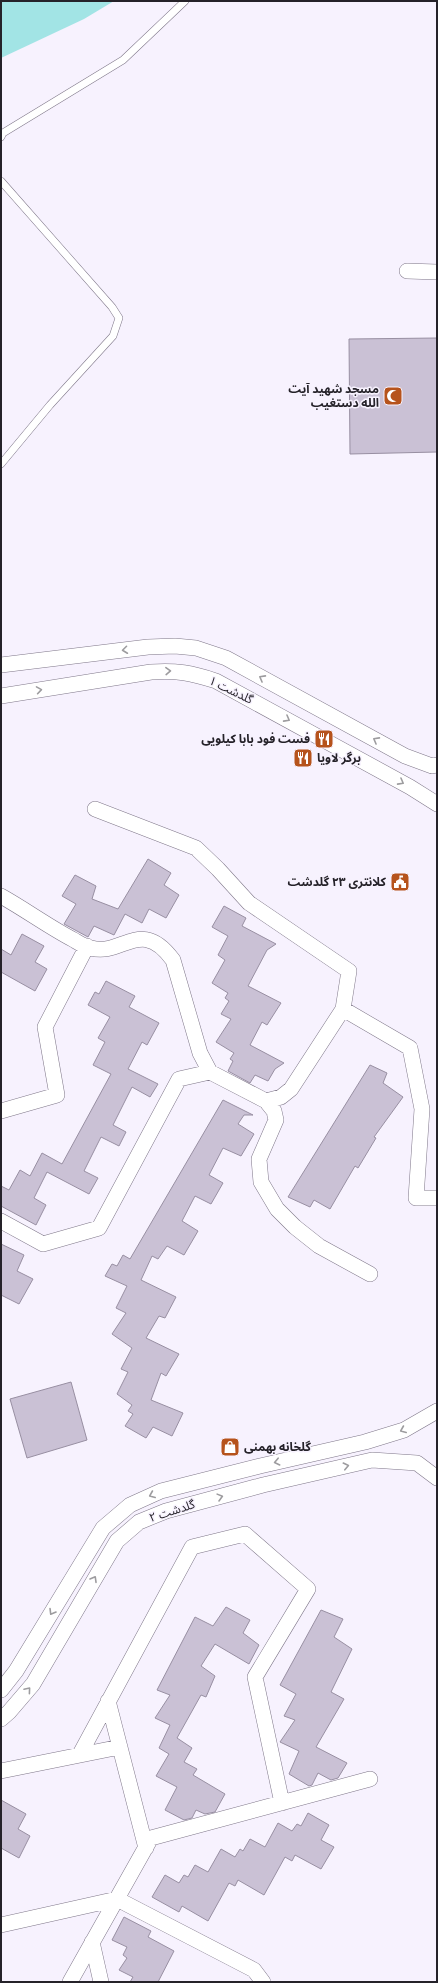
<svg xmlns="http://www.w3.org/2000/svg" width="438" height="1983" font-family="'Roboto Condensed','Noto Sans Arabic',sans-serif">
	<rect width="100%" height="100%" fill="#f7f2fe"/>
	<!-- water -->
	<path fill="#a2e4e5" d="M1,1H114L84,19L1,58Z"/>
	<!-- building -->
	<path fill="#cac1d5" stroke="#988fa2" d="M437,338V452L350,454L349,339Z
		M148,859L171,873L164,885L179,895L166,918L149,909L142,923L125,914L114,935L94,926L88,937L64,924L76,904L62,896L75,875L96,886L92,899L118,909Z
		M224,906L246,918L242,926L276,944L267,950L248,986L281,1003L267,1025L262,1022L250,1045L284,1063L275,1069L268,1081L255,1075L250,1083L228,1071L233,1061L230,1059L234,1053L216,1042L231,1019L221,1014L229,1001L225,998L228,993L212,983L225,960L218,955L228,936L212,927Z
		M22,934L44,946L35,962L47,969L35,991L1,972V949L11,955Z
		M106,981L135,996L129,1007L159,1023L147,1045L142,1042L128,1069L158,1084L150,1097L132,1087L113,1125L126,1132L119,1146L101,1137L84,1171L98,1178L89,1194L47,1172L34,1198L46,1205L36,1225L1,1206V1186L9,1190L20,1170L30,1176L42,1153L62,1164L111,1074L93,1065L105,1042L98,1038L110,1017L88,1005L95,992L99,994Z
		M370,1065L387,1073L383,1083L403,1097L374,1137L376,1138L358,1168L355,1166L330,1209L314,1200L310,1207L288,1197Z
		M223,1100L253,1115H244L238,1124L254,1134L241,1156L223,1148L209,1175L223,1183L211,1204L195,1196L182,1221L198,1231L184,1255L167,1246L158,1259L152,1256L141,1280L176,1297L165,1318L159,1316L146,1338L179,1354L166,1376L161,1373L151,1400L183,1413L172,1436L153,1427L146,1438L125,1426L133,1414L128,1411L132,1405L117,1394L128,1372L121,1369L132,1348L112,1334L126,1313L116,1308L127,1286L105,1276L112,1264L117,1266L123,1255L130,1259Z
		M1,1244L24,1255L17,1271L33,1279L19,1304L1,1295Z
		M71,1382L87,1440L27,1458L10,1399Z
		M226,1607L250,1620L243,1633L259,1645L249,1664L215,1644L201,1666L215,1676L206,1697L201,1695L177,1738L192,1748L184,1762L197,1769L193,1775L225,1794L215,1812L205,1814L196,1810L192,1818L184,1820L165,1810L177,1787L156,1776L169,1754L159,1748L170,1725L155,1718L170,1695L157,1690L195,1617L213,1626Z
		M321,1610L343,1619L334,1637L352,1649L331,1692L344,1699L316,1747L347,1763L338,1778L331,1780L318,1773L312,1785L309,1786L289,1774L299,1751L280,1742L295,1720L284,1716L296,1694L280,1685Z
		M1,1800L26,1814L18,1829L30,1836L19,1858L1,1848Z
		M308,1813L329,1825L321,1840L334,1847L321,1869L295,1855L292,1861L285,1857L264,1895L238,1880L235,1886L229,1883L208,1921L182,1906L179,1912L152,1897L165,1875L179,1883L184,1875L188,1877L195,1865L208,1872L221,1849L235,1857L240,1849L243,1851L250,1839L265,1847L278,1823L292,1831L297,1824L301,1826Z
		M124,1917L151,1931L148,1937L174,1951L158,1982H130L133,1977L119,1970L127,1958L123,1955L127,1947L112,1940Z"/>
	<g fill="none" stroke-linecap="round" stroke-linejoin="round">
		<defs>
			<path id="service" d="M1,137L3,133L123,60L185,1
				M1,181L112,307L119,318L113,336L50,405L1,464"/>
			<path id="minor" d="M407,271L437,272
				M1,665L148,647L175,646L196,648L226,658L405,756L432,766L437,765
				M1,696L151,672C176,670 192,673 216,681L410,787L437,804
				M95,809L196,848L218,869L249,903L349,971L343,1009L410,1048L422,1109L416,1198H437
				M1,896C26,910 49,927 74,940C79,943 85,947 91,948C122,957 141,916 173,960L200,1053L210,1072L266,1101L281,1097L291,1089L343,1009
				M266,1101L274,1111L276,1120L259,1159L261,1182L277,1209L295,1227L319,1246L370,1274
				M1,1111L57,1095L45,1027L87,946
				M1,1221L43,1244L99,1228L179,1079L210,1072
				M1,1690L16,1671L103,1528L130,1505L161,1491L260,1466L365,1442L404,1430L437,1411
				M108,1701L146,1848
				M1,1719L9,1712L33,1684L117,1541L139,1522L166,1511L263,1485L372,1460L417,1463L437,1478
				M80,1754L192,1547L245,1534L308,1589L255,1677L282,1803
				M1,1771L120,1747
				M1,1925L117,1899L254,1970L263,1982
				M92,1942L101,1982
				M70,1982L151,1838L370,1779"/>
		</defs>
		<!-- service casing -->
		<use href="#service" stroke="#7f7789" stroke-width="8"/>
		<!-- minor casing -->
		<use href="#minor" stroke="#7f7789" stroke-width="16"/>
		<!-- service -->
		<use href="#service" stroke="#fff" stroke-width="7"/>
		<!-- minor -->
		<use href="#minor" stroke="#fff" stroke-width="15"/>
	</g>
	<!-- one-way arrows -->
	<defs><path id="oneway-chevron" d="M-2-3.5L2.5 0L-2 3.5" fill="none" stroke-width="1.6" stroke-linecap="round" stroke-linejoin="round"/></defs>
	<g stroke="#9d9c9f">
		<use href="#oneway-chevron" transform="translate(125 650) rotate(173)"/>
		<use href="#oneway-chevron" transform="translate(168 671) rotate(-2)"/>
		<use href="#oneway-chevron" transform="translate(262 678) rotate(-151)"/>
		<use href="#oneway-chevron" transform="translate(39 690) rotate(-9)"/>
		<use href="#oneway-chevron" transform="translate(287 719) rotate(29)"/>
		<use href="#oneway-chevron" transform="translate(376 740) rotate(-151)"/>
		<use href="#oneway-chevron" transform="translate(401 782) rotate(29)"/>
		<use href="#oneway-chevron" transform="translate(403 1430) rotate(157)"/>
		<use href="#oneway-chevron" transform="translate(277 1462) rotate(167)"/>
		<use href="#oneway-chevron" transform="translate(346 1466) rotate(-13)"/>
		<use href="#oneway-chevron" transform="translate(152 1495) rotate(157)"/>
		<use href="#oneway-chevron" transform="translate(220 1497) rotate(-15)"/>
		<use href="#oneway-chevron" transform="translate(94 1579) rotate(-60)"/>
		<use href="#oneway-chevron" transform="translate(52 1612) rotate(121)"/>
		<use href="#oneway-chevron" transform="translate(28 1690) rotate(-50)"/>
	</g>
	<!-- icons -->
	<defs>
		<symbol id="mosque-square" viewBox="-11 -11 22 22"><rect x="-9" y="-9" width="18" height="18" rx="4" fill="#b6531c" stroke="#f7f2fe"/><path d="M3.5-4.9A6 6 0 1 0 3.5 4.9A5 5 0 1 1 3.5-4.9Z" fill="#fff"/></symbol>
		<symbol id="restaurant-square" viewBox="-11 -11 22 22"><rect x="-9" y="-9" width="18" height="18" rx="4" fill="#b6531c" stroke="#f7f2fe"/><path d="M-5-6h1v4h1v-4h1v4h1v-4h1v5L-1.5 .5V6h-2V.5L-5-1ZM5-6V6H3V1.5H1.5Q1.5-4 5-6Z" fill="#fff"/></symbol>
		<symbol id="civic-square" viewBox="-11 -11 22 22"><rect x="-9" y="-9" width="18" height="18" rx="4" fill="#b6531c" stroke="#f7f2fe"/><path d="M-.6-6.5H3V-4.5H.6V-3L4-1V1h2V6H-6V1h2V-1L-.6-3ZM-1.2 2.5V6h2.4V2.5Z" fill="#fff"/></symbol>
		<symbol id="shop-square" viewBox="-11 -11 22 22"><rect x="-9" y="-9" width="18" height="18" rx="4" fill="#b6531c" stroke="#f7f2fe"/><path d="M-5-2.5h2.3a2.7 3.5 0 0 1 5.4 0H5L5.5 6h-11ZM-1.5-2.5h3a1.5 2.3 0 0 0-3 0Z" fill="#fff"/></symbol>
	</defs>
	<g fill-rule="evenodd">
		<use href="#mosque-square" x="382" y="385" width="22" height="22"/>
		<use href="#restaurant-square" x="313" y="728" width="22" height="22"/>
		<use href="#restaurant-square" x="292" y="747" width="22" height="22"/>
		<use href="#civic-square" x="389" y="871" width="22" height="22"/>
		<use href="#shop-square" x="219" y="1436" width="22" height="22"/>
	</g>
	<g text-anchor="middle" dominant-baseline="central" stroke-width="3" stroke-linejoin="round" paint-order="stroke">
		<!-- poi labels -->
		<g font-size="12" font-weight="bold" fill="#252229" stroke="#f7f2fe" text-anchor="end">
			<text x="379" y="389">مسجد شهید آیت<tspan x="379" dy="14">الله دستغیب</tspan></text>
			<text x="310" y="739">فست فود بابا کیلویی</text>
			<text x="317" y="758" text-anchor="start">برگر لاویا</text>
			<text x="386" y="882">کلانتری ۲۳ گلدشت</text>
			<text x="244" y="1447" text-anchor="start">گلخانه بهمنی</text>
		</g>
		<!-- street labels -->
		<g font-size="12" fill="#252229" stroke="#f7f2fe">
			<text transform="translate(231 690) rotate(26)">گلدشت ۱</text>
			<text transform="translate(172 1511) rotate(-18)">گلدشت ۲</text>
		</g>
	</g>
	<!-- border -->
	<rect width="438" height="1983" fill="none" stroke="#252229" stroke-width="4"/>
</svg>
